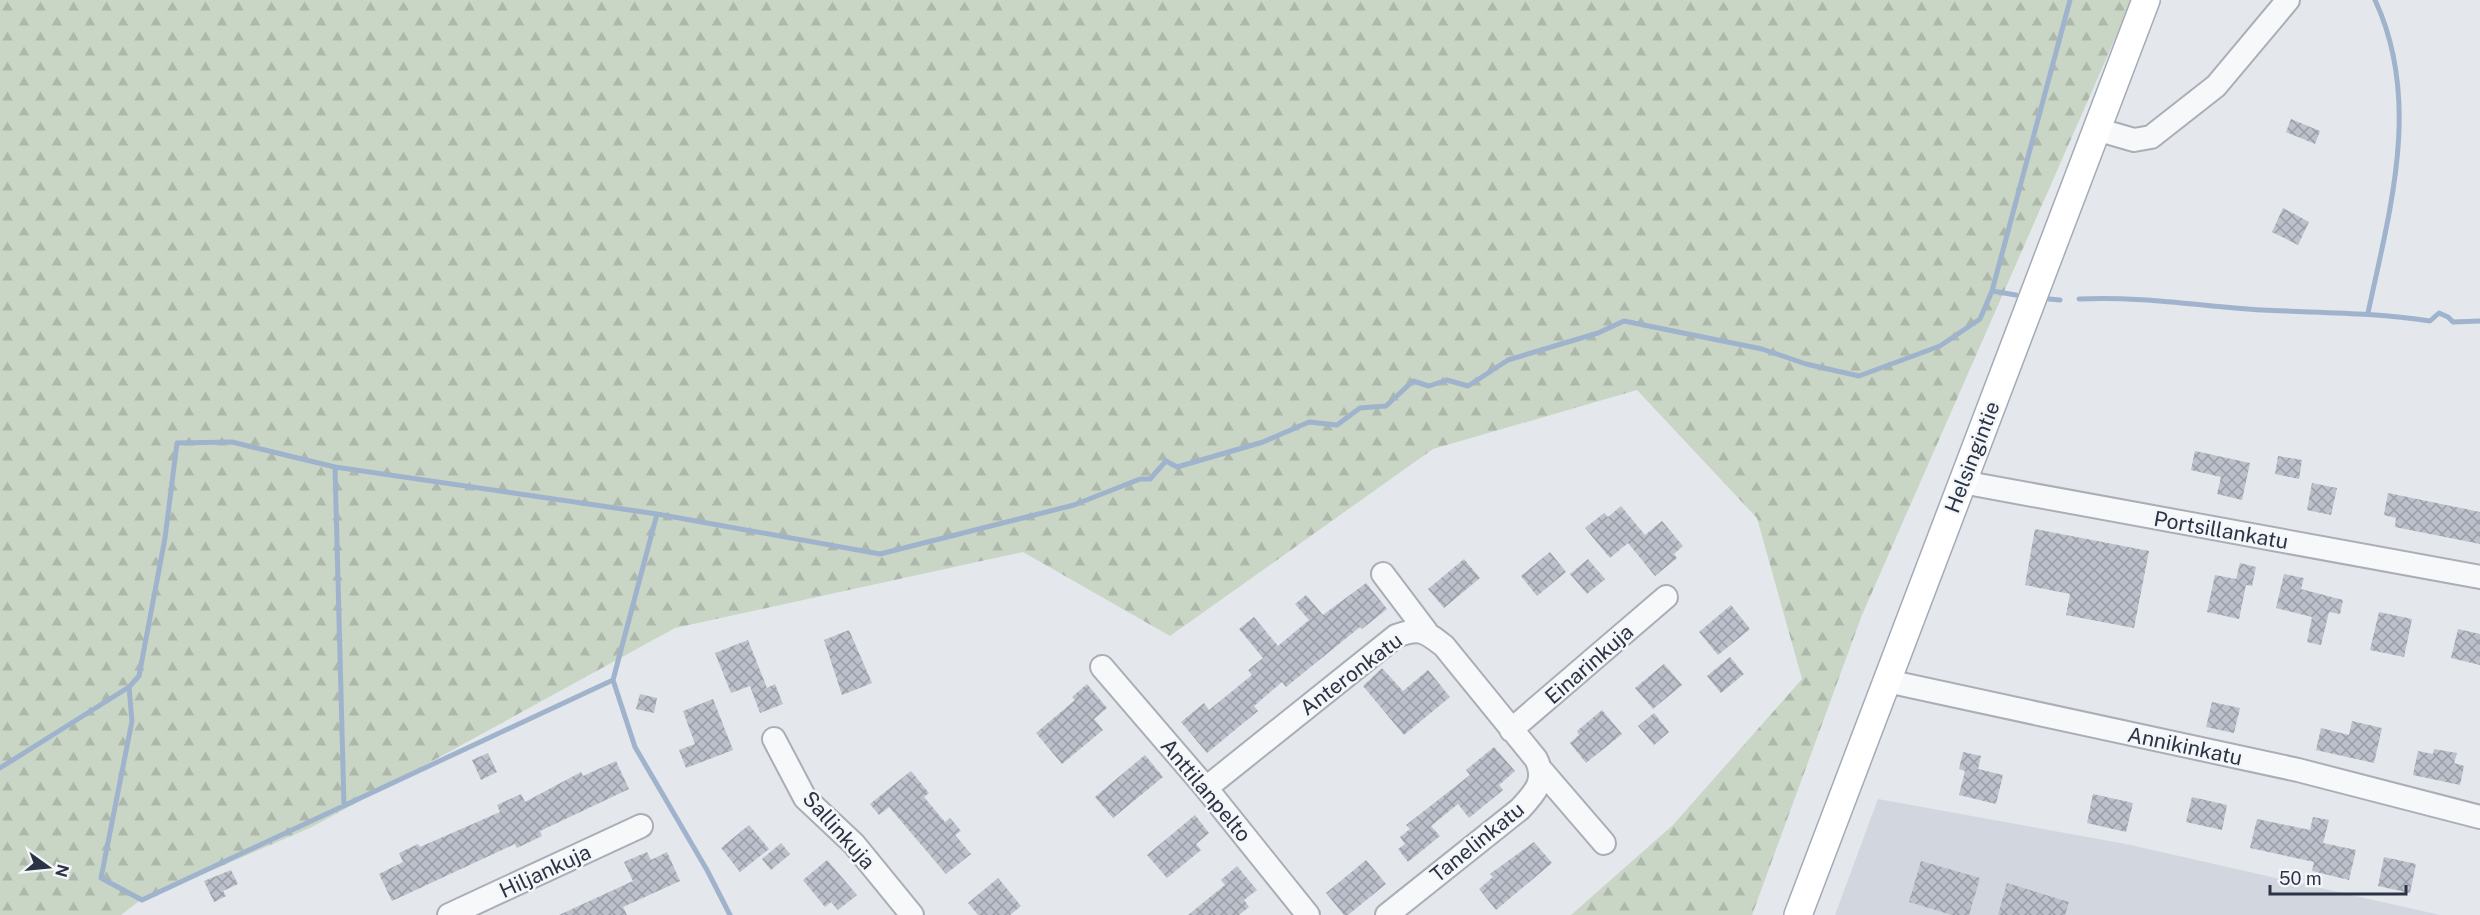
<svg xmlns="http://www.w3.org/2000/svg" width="2480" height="915" font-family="'Public Sans',sans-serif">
	<defs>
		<pattern id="forest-firs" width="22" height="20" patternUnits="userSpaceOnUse" patternTransform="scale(1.5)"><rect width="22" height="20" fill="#c9d6c5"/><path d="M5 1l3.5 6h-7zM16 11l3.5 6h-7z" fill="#adb8ab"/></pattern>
		<pattern id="building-cross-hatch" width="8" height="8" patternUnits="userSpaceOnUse" patternTransform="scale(1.5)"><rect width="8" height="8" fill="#bbc0ca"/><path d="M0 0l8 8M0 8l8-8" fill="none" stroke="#989da6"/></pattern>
	</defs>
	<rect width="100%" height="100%" fill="#e4e7ec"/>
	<!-- built -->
	<path fill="#d2d6de" d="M1878,799L2126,844L2440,915H1835Z"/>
	<!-- forest -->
	<path fill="url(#forest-firs)" d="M0,0H2132L1862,615L1752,915H1571L1673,825L1802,679L1757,518L1637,390L1433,449L1170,636L1023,552L675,628L312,827L138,902L121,915H0Z"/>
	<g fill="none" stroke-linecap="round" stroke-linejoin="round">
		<!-- stream -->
		<path stroke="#9fb4cc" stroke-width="5" d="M1992,291L2016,295
			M2049,299L2060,300
			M2079,299C2141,296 2200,306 2262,310C2320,313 2372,312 2430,321L2439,313L2448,317L2453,322L2480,321
			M2368,313C2390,209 2422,101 2375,0
			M335,467L344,806
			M657,514L613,680L635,747L707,870L730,915
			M129,687L132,721L101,878L142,900L613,680
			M0,768L129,687L139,676L165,538L177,443L232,442L335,467L657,514L880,554L1074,505L1140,479H1150L1166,461L1177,467L1263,442L1309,422L1337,425L1360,408L1386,406L1413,381L1429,386L1447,380L1468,386L1508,360L1598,333L1624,321L1762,349L1806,364L1859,376L1940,346L1980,319L1992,291L2070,0"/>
	</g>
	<!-- building -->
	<path fill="url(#building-cross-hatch)" d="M2291,119L2320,131L2315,144L2286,132Z
		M2283,208L2309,222L2298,245L2272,232Z
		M2195,451L2250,463L2242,500L2217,494L2221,477L2191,470Z
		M2278,456L2302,460L2299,479L2275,474Z
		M2312,483L2337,488L2331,515L2307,510Z
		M2388,493L2480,512V544L2395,527L2396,518L2384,515Z
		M1621,506L1645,535L1662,521L1683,546L1674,554L1677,558L1655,576L1628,543L1610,558L1585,528L1604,513L1608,517Z
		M2035,529L2149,551L2134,628L2066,615L2070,594L2025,585Z
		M1550,552L1566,572L1537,596L1521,576Z
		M1464,559L1480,578L1444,608L1428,589Z
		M1588,559L1605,579L1587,594L1570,574Z
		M2240,563L2256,567L2252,586L2246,585L2239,619L2207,612L2215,575L2236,579Z
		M2284,574L2304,578L2301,589L2343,600L2340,614L2329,612L2321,645L2307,642L2312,617L2276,608Z
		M1366,583L1387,609L1362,629L1360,627L1286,687L1282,682L1254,706L1258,711L1207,753L1181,722L1204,703L1209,710L1252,675L1248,670L1263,658L1239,629L1254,617L1278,646L1309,620L1295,604L1306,595L1323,615Z
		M1731,605L1750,629L1718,655L1699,632Z
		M2379,612L2412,619L2404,657L2370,650Z
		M2458,629L2480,634V665L2451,658Z
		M849,630L872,683L842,695L824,640Z
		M748,640L767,688L775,684L783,704L760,713L750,686L731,693L715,653Z
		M1730,657L1744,674L1721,693L1707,676Z
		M1664,664L1682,685L1653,709L1635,688Z
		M1382,668L1403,691L1428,670L1450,697L1404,735L1363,686Z
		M1087,684L1107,708L1094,719L1103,730L1062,764L1036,733L1075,700L1072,697Z
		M640,694L657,698L654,713L636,709Z
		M713,699L733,750L686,768L679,750L695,744L683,711Z
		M2212,702L2240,708L2234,733L2206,727Z
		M1602,710L1622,734L1586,763L1570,743L1579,735L1577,731Z
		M1654,713L1669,732L1654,745L1638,726Z
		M2352,721L2382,728L2374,763L2316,750L2321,728L2349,735Z
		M1494,747L1515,771L1499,785L1503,790L1469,818L1458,804L1431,826L1440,836L1408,862L1398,849L1405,844L1400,837L1410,829L1406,825L1470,775L1466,770Z
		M2434,749L2457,753L2454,763L2464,766L2460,785L2413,775L2418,751L2433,754Z
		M1963,752L1981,756L1978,769L2003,775L1996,804L1959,795L1965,771L1959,769Z
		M488,753L497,772L481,780L472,760Z
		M1145,755L1163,777L1113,818L1095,797Z
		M616,761L629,789L540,831L542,836L517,848L515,844L392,901L379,874L403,862L399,853L418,844L420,847L500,812L497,805L521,794L525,802L581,772L583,776Z
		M911,771L929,793L924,797L945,822L950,818L961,831L955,835L971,854L946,874L889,807L879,815L870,804Z
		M2093,794L2133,803L2126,832L2087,823Z
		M2192,797L2227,805L2222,830L2186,822Z
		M1195,815L1209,833L1196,844L1201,850L1167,878L1147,855Z
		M2313,817L2329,820L2323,843L2356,850L2349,880L2312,871L2314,862L2250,848L2257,819L2310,830Z
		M749,825L769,849L740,872L721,848Z
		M1534,842L1552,863L1496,910L1479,889L1493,877L1490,874Z
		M781,843L790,854L771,870L762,859Z
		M647,852L651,860L667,852L680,881L623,907L627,915H559L633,881L624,862Z
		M2384,857L2416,864L2410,893L2378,886Z
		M827,860L857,895L838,910L831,902L825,907L803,880Z
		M1366,860L1386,884L1348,915H1344L1326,893Z
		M1921,861L1980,878L1969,915H1952L1909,902Z
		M1237,866L1257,890L1244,900L1249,907L1239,915H1188L1225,885L1221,880Z
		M231,870L238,884L223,891L226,896L214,902L204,881Z
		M998,878L1021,906L1010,915H978L968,903Z
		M2007,883L2069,902L2065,915H1998Z"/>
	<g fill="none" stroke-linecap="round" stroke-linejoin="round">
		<defs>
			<path id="minor" d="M2096,129L2134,140L2151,137L2216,86L2288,0
				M1962,482L2480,577
				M1383,574L1426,631
				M1102,667L1206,788L1308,915
				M1887,681L2298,770L2480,817
				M1511,730L1666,597
				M774,739L805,798L854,844L912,915
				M1542,771L1604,843
				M1206,788L1396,636C1420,627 1425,631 1444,646L1536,759C1547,780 1535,793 1520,809L1387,915
				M449,915L641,826"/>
			<path id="major" d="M1798,915L2146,0"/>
		</defs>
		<!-- minor casing -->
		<use href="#minor" stroke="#a9aeb7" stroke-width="26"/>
		<!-- major casing -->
		<use href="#major" stroke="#a3abb8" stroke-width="30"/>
		<!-- minor -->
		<use href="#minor" stroke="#f7f8fa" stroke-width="22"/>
		<!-- major -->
		<use href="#major" stroke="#fff" stroke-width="27"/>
	</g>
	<g text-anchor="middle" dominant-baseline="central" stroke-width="5" stroke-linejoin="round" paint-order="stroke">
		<!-- street labels -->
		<g font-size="21" fill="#2b3445" stroke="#f4f6f9">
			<text transform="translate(1972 457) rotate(-69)">Helsingintie</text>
			<text transform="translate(2221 530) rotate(10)">Portsillankatu</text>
			<text transform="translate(1589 664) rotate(-41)">Einarinkuja</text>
			<text transform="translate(1351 674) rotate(-37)">Anteronkatu</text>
			<text transform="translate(2185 746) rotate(12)">Annikinkatu</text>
			<text transform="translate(1206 790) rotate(50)">Anttilanpelto</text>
			<text transform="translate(839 830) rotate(48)">Sallinkuja</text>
			<text transform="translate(1477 842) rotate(-39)">Tanelinkatu</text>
			<text transform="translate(545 871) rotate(-25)">Hiljankuja</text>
		</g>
	</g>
	<!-- north arrow -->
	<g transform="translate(48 867) rotate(105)" stroke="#f4f6f9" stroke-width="4.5" paint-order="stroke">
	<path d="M0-4.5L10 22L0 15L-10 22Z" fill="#2b3445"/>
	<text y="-9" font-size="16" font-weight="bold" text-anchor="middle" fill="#2b3445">N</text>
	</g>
	<!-- scale -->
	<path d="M2270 885v9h136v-9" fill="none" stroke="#2b3445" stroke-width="3"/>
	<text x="2279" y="885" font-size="18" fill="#2b3445" stroke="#f4f6f9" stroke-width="4.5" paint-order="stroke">50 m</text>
</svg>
